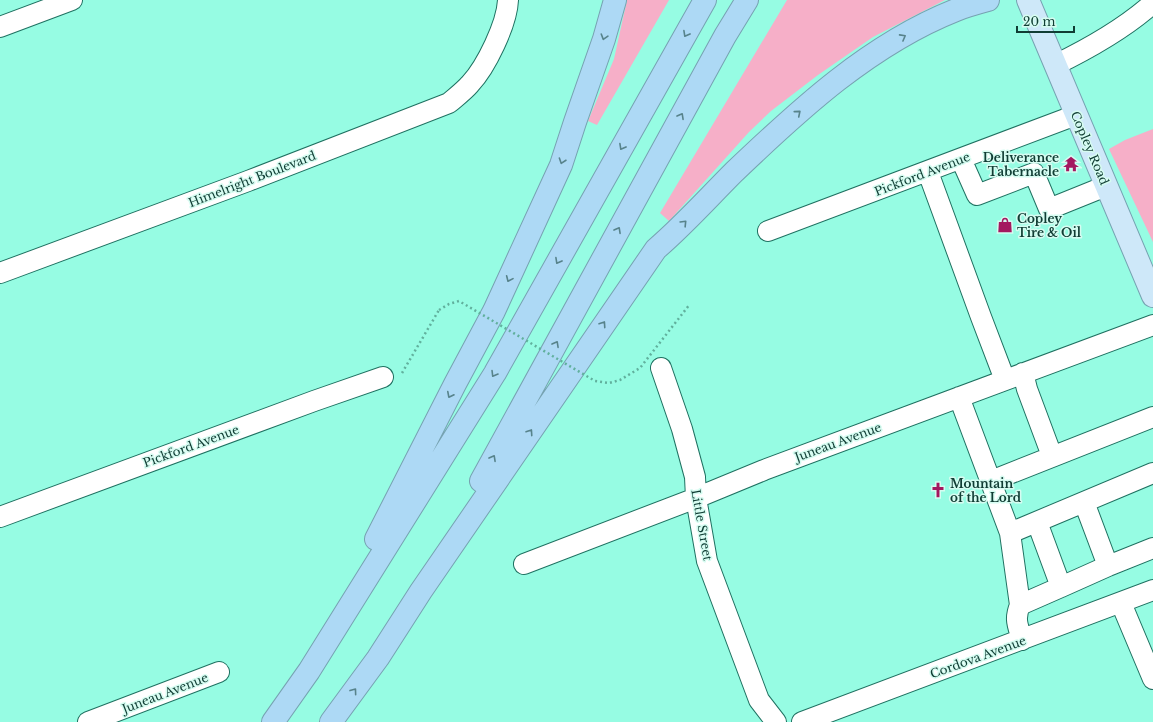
<svg xmlns="http://www.w3.org/2000/svg" width="1153" height="722" font-family="'Libre Baskerville',serif">
	<rect width="100%" height="100%" fill="#96fce3"/>
	<!-- green -->
	<path fill="#f6afc8" d="M627,0H669L597,125L588,121L614,59Z
		M787,0H945L873,37L818,75L771,111L749,132L669,221L660,213Z
		M1153,129V242L1109,149L1125,140Z"/>
	<g fill="none" stroke-linecap="round" stroke-linejoin="round">
		<defs>
			<path id="minor" d="M0,27L72,0
				M1055,65C1090,48 1124,29 1153,3
				M961,159L977,195L1034,173L1049,209L1106,186
				M928,172L981,317L1005,380
				M768,231L1076,115
				M0,273L248,181L449,103C456,97 464,91 470,84C486,67 507,24 508,0
				M661,368L682,429L695,477L696,498L707,561L759,700L776,722
				M1023,373L1027,389L1052,456
				M959,397L1010,533L1020,605C1014,620 1018,625 1022,640
				M991,481L1153,417
				M1084,502L1108,566L1153,548
				M0,517L314,401L383,377
				M1037,522L1061,587L1108,566
				M1010,533L1153,473
				M524,564L696,498L764,470L1153,325
				M1121,603L1153,679
				M1020,605L1061,587
				M88,722L219,672
				M802,722L1153,590"/>
			<path id="major" d="M1028,0L1153,296"/>
			<path id="highway" d="M481,481L725,36L747,0
				M376,539L455,384L494,311L561,165L575,122L604,39L615,0
				M273,722L309,671L495,373L705,0
				M331,722L378,658L421,591L656,249C684,225 708,198 734,172C800,109 870,44 956,10C966,6 977,3 988,0"/>
		</defs>
		<!-- minor casing -->
		<use href="#minor" stroke="#1f7161" stroke-width="22"/>
		<!-- major casing -->
		<use href="#major" stroke="#76a2b1" stroke-width="24"/>
		<!-- highway casing -->
		<use href="#highway" stroke="#76a2b1" stroke-width="24"/>
		<!-- path -->
		<path stroke="#61b09d" stroke-width="2.5" stroke-dasharray="2 3" stroke-linecap="butt" d="M402,373L439,310"/>
		<!-- minor -->
		<use href="#minor" stroke="#fff" stroke-width="20"/>
		<!-- major -->
		<use href="#major" stroke="#cee8f9" stroke-width="22"/>
		<!-- highway -->
		<use href="#highway" stroke="#add9f5" stroke-width="22"/>
		<!-- path-bridge -->
		<path stroke="#61b09d" stroke-width="2.5" stroke-dasharray="2 3" stroke-linecap="butt" d="M439,310L449,304L459,301L595,381L609,383L620,380L640,368L690,304"/>
	</g>
	<!-- one-way arrows -->
	<defs><path id="oneway-chevron" d="M-2-3.5L2.5 0L-2 3.5" fill="none" stroke-width="1.6" stroke-linecap="round" stroke-linejoin="round"/></defs>
	<g stroke="#57838b">
		<use href="#oneway-chevron" transform="translate(686 34) rotate(119)"/>
		<use href="#oneway-chevron" transform="translate(604 37) rotate(107)"/>
		<use href="#oneway-chevron" transform="translate(903 37) rotate(-29)"/>
		<use href="#oneway-chevron" transform="translate(798 113) rotate(-40)"/>
		<use href="#oneway-chevron" transform="translate(681 116) rotate(-61)"/>
		<use href="#oneway-chevron" transform="translate(622 147) rotate(119)"/>
		<use href="#oneway-chevron" transform="translate(562 161) rotate(109)"/>
		<use href="#oneway-chevron" transform="translate(684 223) rotate(-46)"/>
		<use href="#oneway-chevron" transform="translate(618 230) rotate(-61)"/>
		<use href="#oneway-chevron" transform="translate(558 261) rotate(119)"/>
		<use href="#oneway-chevron" transform="translate(509 279) rotate(114)"/>
		<use href="#oneway-chevron" transform="translate(603 324) rotate(-56)"/>
		<use href="#oneway-chevron" transform="translate(556 344) rotate(-61)"/>
		<use href="#oneway-chevron" transform="translate(494 374) rotate(121)"/>
		<use href="#oneway-chevron" transform="translate(450 395) rotate(117)"/>
		<use href="#oneway-chevron" transform="translate(530 432) rotate(-56)"/>
		<use href="#oneway-chevron" transform="translate(493 458) rotate(-61)"/>
		<use href="#oneway-chevron" transform="translate(354 691) rotate(-54)"/>
	</g>
	<!-- icons -->
	<defs>
		<symbol id="temple-bare" viewBox="-9 -9 18 18"><path d="M0-6L5-2H3V0L6.5 2.5H4V6H1.5V3h-3V6H-4V2.5H-6.5L-3 0V-2H-5Z" fill="#a3185f" stroke="#d6fcf1" stroke-width="2.5" paint-order="stroke"/></symbol>
		<symbol id="shop-bare" viewBox="-9 -9 18 18"><path d="M-5-2.5h2.3a2.7 3.5 0 0 1 5.4 0H5L5.5 6h-11ZM-1.5-2.5h3a1.5 2.3 0 0 0-3 0Z" fill="#a3185f" stroke="#d6fcf1" stroke-width="2.5" paint-order="stroke"/></symbol>
		<symbol id="church-bare" viewBox="-9 -9 18 18"><path d="M-1.2-6h2.4v3.5h3.3v2.4h-3.3V6h-2.4V-.1h-3.3v-2.4h3.3Z" fill="#a3185f" stroke="#d6fcf1" stroke-width="2.5" paint-order="stroke"/></symbol>
	</defs>
	<g fill-rule="evenodd">
		<use href="#temple-bare" x="1060" y="153" width="22" height="22"/>
		<use href="#shop-bare" x="994" y="214" width="22" height="22"/>
		<use href="#church-bare" x="927" y="479" width="22" height="22"/>
	</g>
	<g text-anchor="middle" dominant-baseline="central" stroke-width="3" stroke-linejoin="round" paint-order="stroke">
		<!-- street labels -->
		<g font-size="12" fill="#103d34" stroke="#d6fcf1">
			<text transform="translate(1090 148) rotate(67)">Copley Road</text>
			<text transform="translate(922 174) rotate(-21)">Pickford Avenue</text>
			<text transform="translate(252 179) rotate(-21)">Himelright Boulevard</text>
			<text transform="translate(838 442) rotate(-20)">Juneau Avenue</text>
			<text transform="translate(191 446) rotate(-20)">Pickford Avenue</text>
			<text transform="translate(702 525) rotate(80)">Little Street</text>
			<text transform="translate(978 657) rotate(-20)">Cordova Avenue</text>
			<text transform="translate(165 693) rotate(-21)">Juneau Avenue</text>
		</g>
		<!-- poi labels -->
		<g font-size="12" font-weight="bold" fill="#103d34" stroke="#d6fcf1" text-anchor="start">
			<text x="1059" y="157" text-anchor="end">Deliverance<tspan x="1059" dy="14">Tabernacle</tspan></text>
			<text x="1017" y="218">Copley<tspan x="1017" dy="14">Tire &amp; Oil</tspan></text>
			<text x="950" y="483">Mountain<tspan x="950" dy="14">of the Lord</tspan></text>
		</g>
	</g>
	<!-- scale -->
	<path d="M1017 26v6h57v-6" fill="none" stroke="#103d34" stroke-width="2"/>
	<text x="1023" y="26" font-size="12" fill="#103d34" stroke="#d6fcf1" stroke-width="3" paint-order="stroke">20 m</text>
</svg>
